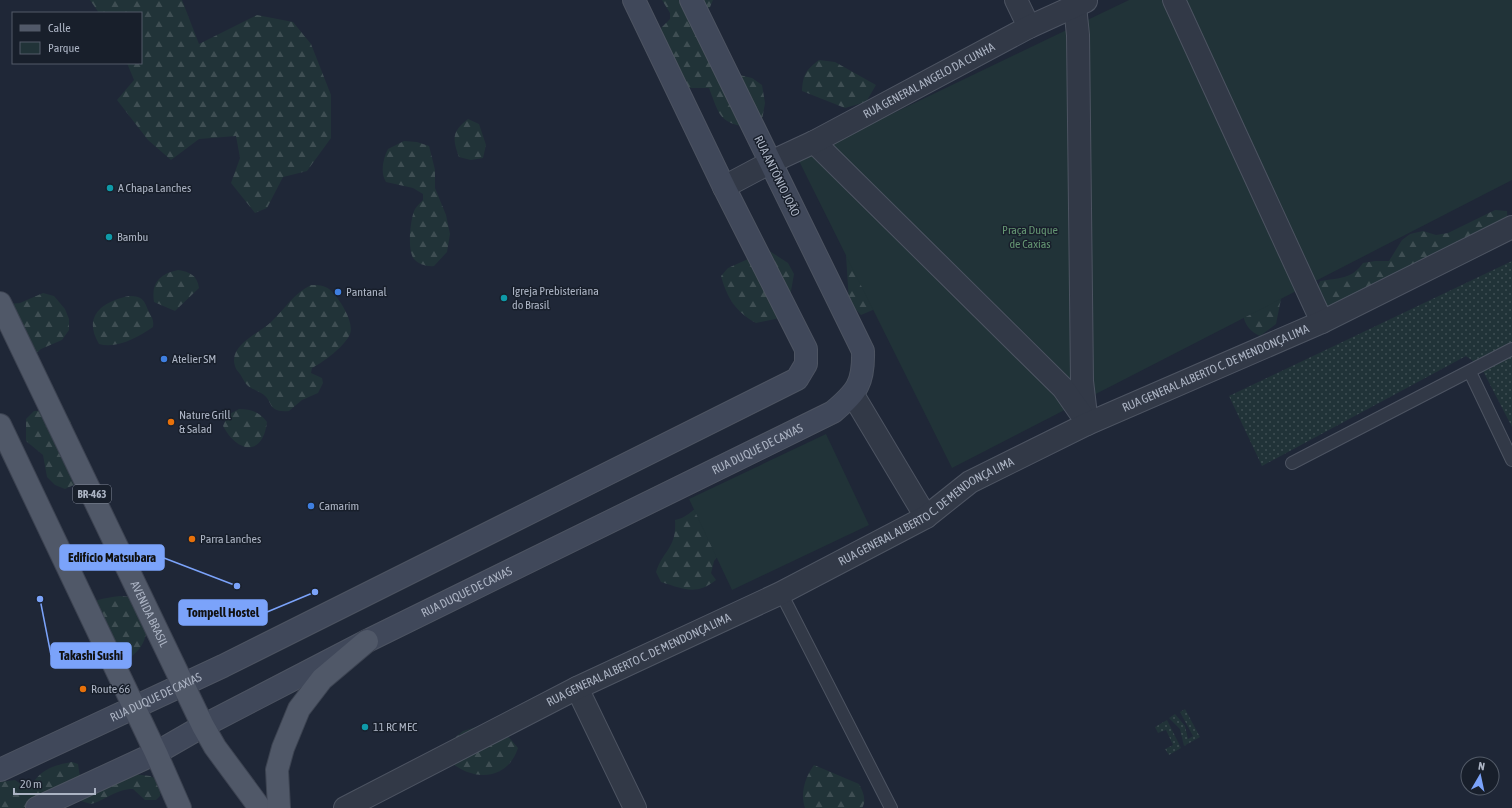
<svg xmlns="http://www.w3.org/2000/svg" width="1512" height="808" font-family="'Asap Condensed',sans-serif">
	<defs>
		<pattern id="grass-dots" width="8" height="8" patternUnits="userSpaceOnUse"><rect width="8" height="8" fill="#213338"/><path d="M2 2h.1M6 6h.1" fill="none" stroke="#3f4e53" stroke-width="1.8" stroke-linecap="round"/></pattern>
		<pattern id="forest-firs" width="22" height="20" patternUnits="userSpaceOnUse"><rect width="22" height="20" fill="#213338"/><path d="M5 1l3.5 6h-7zM16 11l3.5 6h-7z" fill="#3f4e53"/></pattern>
	</defs>
	<rect width="100%" height="100%" fill="#1f2737"/>
	<!-- grass -->
	<path fill="url(#grass-dots)" d="M1512,261V427L1481,367L1466,356L1262,466L1229,396Z
		M1185,709L1200,737L1184,746L1180,729L1169,718L1175,714L1185,726L1188,739L1193,736L1180,712Z
		M1167,720L1181,748L1169,755L1165,749L1173,745L1166,730L1158,733L1155,727Z"/>
	<!-- forest -->
	<path fill="url(#forest-firs)" d="M90,0H182L199,44L257,15L293,22L311,44L331,95V138L307,171L283,177L267,208L255,213L231,183L240,158L236,136L199,139L171,160L148,140L117,100L134,80L127,63H141V13H99Z
		M662,0H713L710,7L702,15L722,71L752,78L762,85L765,103L762,120L752,128C719,123 720,117 709,88H686L658,31L670,19V13Z
		M819,60L835,62L876,85L866,102L845,108L802,91C803,74 806,70 819,60Z
		M468,119L479,124L486,145L483,158L471,160L459,157C452,139 452,131 468,119Z
		M404,141L417,142L429,146L435,170V188L446,215L450,234L447,252L434,266C427,267 418,264 414,259C407,251 410,219 415,209C417,206 420,203 423,200V194L413,188L386,182C380,172 383,159 388,149Z
		M1495,210L1507,211L1508,227L1333,316L1312,304L1320,281C1339,278 1352,279 1363,263L1375,261H1389L1402,240L1410,234L1423,231L1436,235L1448,233Z
		M768,250L788,263L794,274L788,308L780,318L756,323C736,312 727,298 721,276L728,268Z
		M856,254L896,300L861,315L849,302L846,255Z
		M178,270C190,272 197,275 199,288L175,311L154,302C151,283 159,274 178,270Z
		M311,285C317,285 324,285 329,289C338,296 355,322 350,334C345,346 324,362 312,368L311,373L322,378L323,383L318,393L302,400L289,411C266,413 274,400 261,393C246,385 249,389 240,374C238,371 236,370 235,366C228,345 260,333 271,322C284,310 294,293 311,285Z
		M43,293L54,296L65,309L69,319V330L62,340L41,349L33,356L9,304L20,303Z
		M1242,295L1281,299L1276,324L1260,336C1241,327 1243,314 1242,295Z
		M129,296C144,296 144,301 149,312C152,318 154,320 153,327C138,337 118,349 99,344C82,316 103,301 129,296Z
		M239,409C251,409 260,412 267,422C263,456 238,454 223,426L228,415Z
		M57,410L70,420L85,480L65,489L55,485L47,477L43,455L26,441V419L34,411Z
		M703,503L722,552L714,561L711,573L716,580C696,596 684,589 661,582L656,572C663,550 677,548 675,520C689,517 691,510 703,503Z
		M120,596L131,597L149,615C146,639 145,649 123,662L101,660C90,646 71,609 98,600C104,598 112,597 120,596Z
		M486,724L507,735L518,748C506,784 468,781 445,757V746L463,731Z
		M72,762L78,764L80,777L49,808H0V782L15,780L25,787L31,786C41,769 54,765 72,762Z
		M814,765L859,784C863,792 867,800 862,808H805C800,794 805,777 814,765Z
		M133,774L150,776L156,779L161,783L160,796L156,800H145L133,789C116,789 106,800 91,804L81,801L78,796Z"/>
	<!-- park -->
	<path fill="#213338" d="M1129,0H1512V180L952,468L798,159Z
		M826,434L869,525L732,590L689,499Z"/>
	<g fill="none" stroke-linecap="round" stroke-linejoin="round">
		<defs>
			<path id="lane" d="M1470,372L1512,460
				M1292,463L1512,349
				M781,593L891,808"/>
			<g id="street">
				<path d="M1016,0L1029,27"/>
				<path d="M1174,0L1322,322"/>
				<path d="M1075,6L1078,35L1082,381L1087,424"/>
				<path d="M814,142L1063,388L1086,421"/>
				<path id="s1" d="M724,187L771,162L814,142L1029,27L1086,1"/>
				<path d="M853,395L926,517"/>
				<path d="M577,688L635,808"/>
				<path id="s2" d="M345,808L577,688L781,593L926,517L970,482L1087,424L1322,322L1512,227"/>
			</g>
			<g id="secondary">
				<path id="s3" d="M0,770L223,666L797,379L806,364V349L724,187L634,0"/>
				<path id="s4" d="M37,808L156,753L203,726L367,641L833,412C857,392 864,383 863,351L691,0"/>
			</g>
			<g id="primary">
				<path id="s5" d="M0,303L203,726L215,747L260,808"/>
				<path d="M0,425L156,753L180,808"/>
				<path d="M279,808L277,770L283,748L299,709L322,679L367,641"/>
			</g>
		</defs>
		<!-- lane casing -->
		<use href="#lane" stroke="#4d5462" stroke-width="14"/>
		<!-- street casing -->
		<use href="#street" stroke="#4d5462" stroke-width="24"/>
		<!-- secondary casing -->
		<use href="#secondary" stroke="#4d5462" stroke-width="24"/>
		<!-- primary casing -->
		<use href="#primary" stroke="#3c4351" stroke-width="24"/>
		<!-- lane -->
		<use href="#lane" stroke="#323947" stroke-width="12"/>
		<!-- street -->
		<use href="#street" stroke="#323947" stroke-width="22"/>
		<!-- secondary -->
		<use href="#secondary" stroke="#40485a" stroke-width="22"/>
		<!-- primary -->
		<use href="#primary" stroke="#505868" stroke-width="22"/>
	</g>
	<!-- markers -->
	<g fill="#0f9aa8" stroke="#181f2b" stroke-width="1.5">
		<circle cx="110" cy="188" r="4"/>
		<circle cx="109" cy="237" r="4"/>
		<circle cx="504" cy="298" r="4"/>
		<circle cx="365" cy="727" r="4"/>
	</g>
	<g fill="#3f7fe0" stroke="#181f2b" stroke-width="1.5">
		<circle cx="338" cy="292" r="4"/>
		<circle cx="164" cy="359" r="4"/>
		<circle cx="311" cy="506" r="4"/>
	</g>
	<g fill="#e8710a" stroke="#181f2b" stroke-width="1.5">
		<circle cx="171" cy="422" r="4"/>
		<circle cx="192" cy="539" r="4"/>
		<circle cx="83" cy="689" r="4"/>
	</g>
	<g text-anchor="middle" dominant-baseline="central" stroke-width="3" stroke-linejoin="round" paint-order="stroke">
		<!-- shield labels -->
		<rect fill="#181f2b" stroke="#808796" stroke-width="1" x="73" y="485" width="38" height="18" rx="3"/>
		<g font-size="11" font-weight="bold" fill="#acb4c4">
			<text x="92" y="494">BR-463</text>
		</g>
		<!-- street labels -->
		<g font-size="12" fill="#acb4c4" stroke="#181f2b">
			<text stroke="none"><textPath href="#s1" startOffset="231">RUA GENERAL ANGELO DA CUNHA</textPath></text>
			<text transform="translate(777 176) rotate(64)">RUA ANTÔNIO JOÃO</text>
			<text stroke="none"><textPath href="#s2" startOffset="977">RUA GENERAL ALBERTO C. DE MENDONÇA LIMA</textPath></text>
			<text stroke="none"><textPath href="#s4" startOffset="805">RUA DUQUE DE CAXIAS</textPath></text>
			<text stroke="none"><textPath href="#s2" startOffset="653">RUA GENERAL ALBERTO C. DE MENDONÇA LIMA</textPath></text>
			<text stroke="none"><textPath href="#s4" startOffset="481">RUA DUQUE DE CAXIAS</textPath></text>
			<text stroke="none"><textPath href="#s5" startOffset="345">AVENIDA BRASIL</textPath></text>
			<text stroke="none"><textPath href="#s2" startOffset="329">RUA GENERAL ALBERTO C. DE MENDONÇA LIMA</textPath></text>
			<text stroke="none"><textPath href="#s3" startOffset="172">RUA DUQUE DE CAXIAS</textPath></text>
		</g>
		<!-- poi labels -->
		<g font-size="12" fill="#acb4c4" stroke="#181f2b" text-anchor="start">
			<text x="118" y="188">A Chapa Lanches</text>
			<text x="117" y="237">Bambu</text>
			<text x="512" y="291">Igreja Prebisteriana<tspan x="512" dy="14">do Brasil</tspan></text>
			<text x="346" y="292">Pantanal</text>
			<text x="172" y="359">Atelier SM</text>
			<text x="179" y="415">Nature Grill<tspan x="179" dy="14">&amp; Salad</tspan></text>
			<text x="319" y="506">Camarim</text>
			<text x="200" y="539">Parra Lanches</text>
			<text x="91" y="689">Route 66</text>
			<text x="373" y="727">11 RC MEC</text>
		</g>
		<!-- park labels -->
		<g font-size="12" fill="#649572" stroke="#181f2b">
			<text x="1030" y="230">Praça Duque<tspan x="1030" dy="14">de Caxias</tspan></text>
		</g>
	</g>
	<!-- callouts -->
	<path fill="none" stroke="#7ba3fa" stroke-width="1.5" d="M237 586L164 558M315 592L267 612M40 599L51 655"/>
	<g fill="#7ba3fa" stroke="#181f2b" stroke-width="1.5">
		<circle cx="237" cy="586" r="4"/>
		<circle cx="315" cy="592" r="4"/>
		<circle cx="40" cy="599" r="4"/>
	</g>
	<g fill="#7ba3fa" stroke="#7ba3fa" stroke-width="1.5">
		<rect x="60" y="545" width="104" height="25" rx="4"/>
		<rect x="179" y="600" width="88" height="25" rx="4"/>
		<rect x="51" y="643" width="80" height="25" rx="4"/>
	</g>
	<g font-size="13" text-anchor="middle" font-weight="bold" fill="#111">
		<text x="112" y="562">Edifício Matsubara</text>
		<text x="223" y="617">Tompell Hostel</text>
		<text x="91" y="660">Takashi Sushi</text>
	</g>
	<!-- legend -->
	<rect x="12" y="12" width="130" height="52" fill="#181f2b" stroke="#535b68"/>
	<rect x="20" y="25" width="20" height="6" fill="#505868" stroke="#535b68"/>
	<text x="48" y="32" font-size="12" fill="#acb4c4">Calle</text>
	<rect x="20" y="42" width="20" height="12" fill="#213338" stroke="#535b68"/>
	<text x="48" y="52" font-size="12" fill="#acb4c4">Parque</text>
	<!-- north arrow -->
	<g transform="translate(1480 776) rotate(9)"><circle r="19" fill="#181f2b" stroke="#535b68"/>
	<path d="M0-3L7 15L0 10L-7 15Z" fill="#7ba3fa"/>
	<text y="-6" font-size="11" font-weight="bold" text-anchor="middle" fill="#acb4c4">N</text>
	</g>
	<!-- scale -->
	<path d="M14 788v6h81v-6" fill="none" stroke="#acb4c4" stroke-width="2"/>
	<text x="20" y="788" font-size="12" fill="#acb4c4" stroke="#181f2b" stroke-width="3" paint-order="stroke">20 m</text>
</svg>
